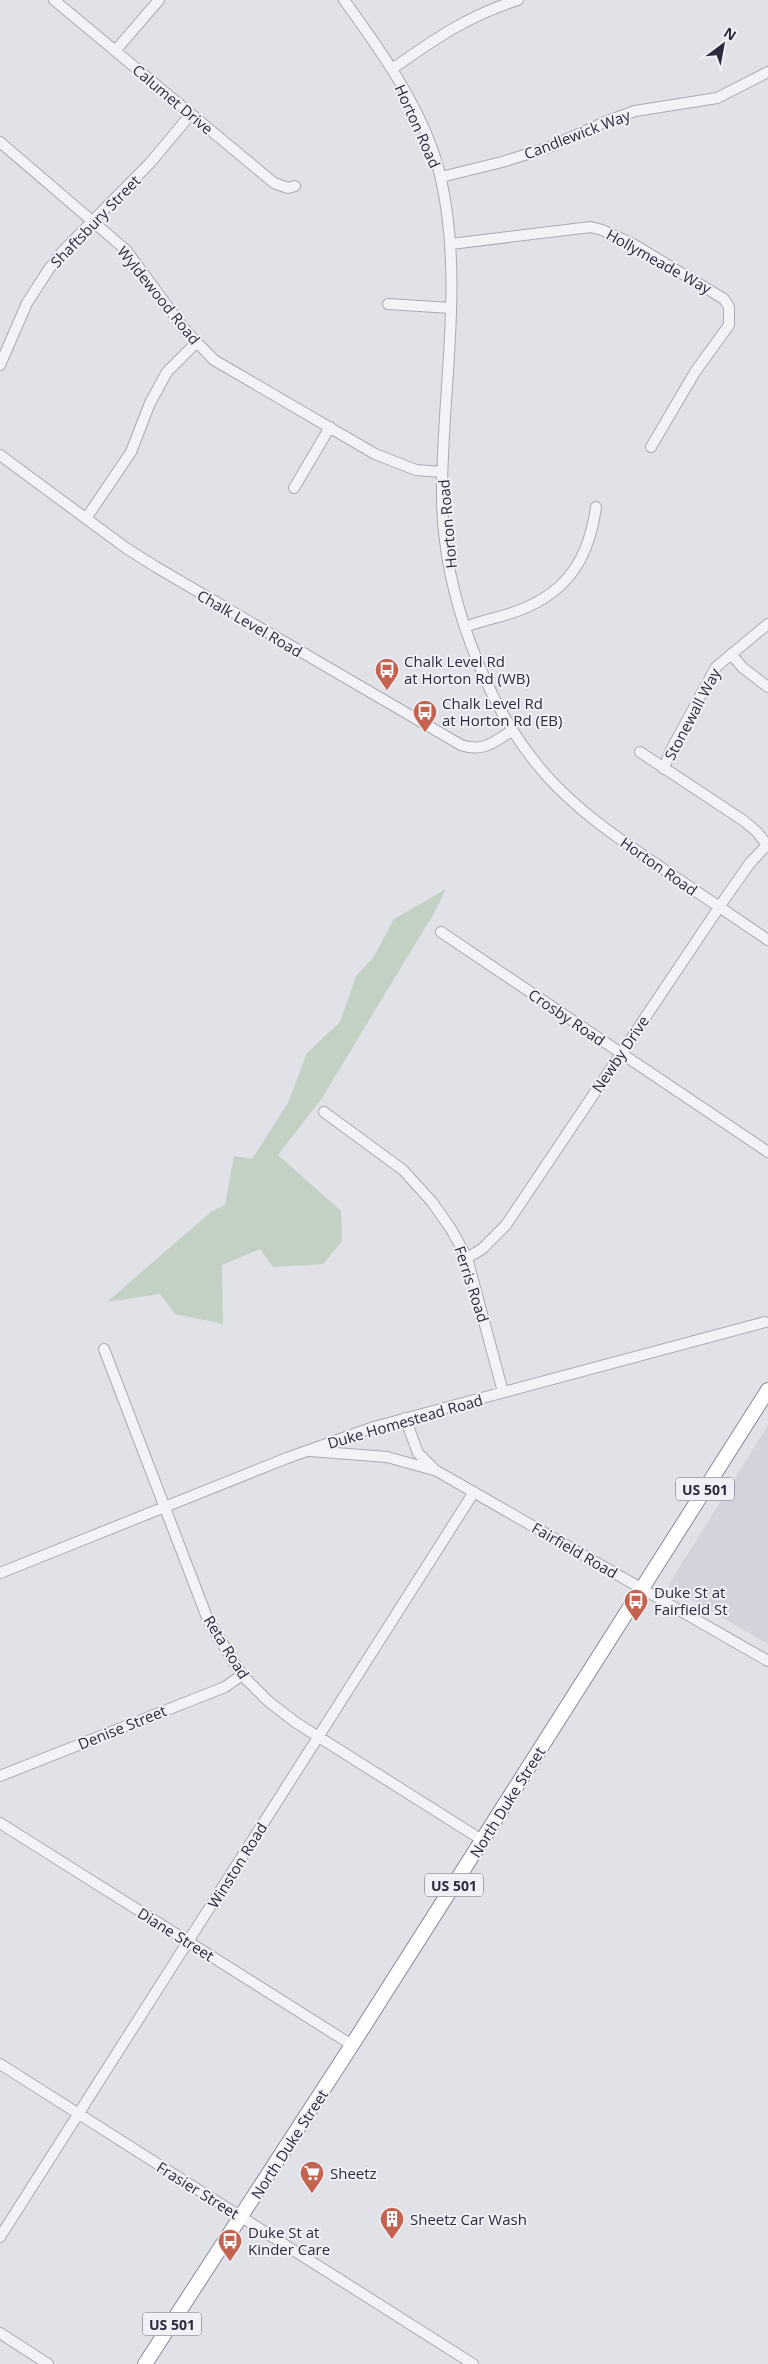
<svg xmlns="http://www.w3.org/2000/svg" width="768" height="2364" font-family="'Open Sans',sans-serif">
	<rect width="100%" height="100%" fill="#e1e1e8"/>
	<!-- built -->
	<path fill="#d3d3dd" d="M768,1425V1644L668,1586Z"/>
	<!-- green -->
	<path fill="#c2d1c3" d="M446,889L434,913L322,1098L278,1155L341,1211L342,1241L323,1264L273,1267L260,1249L222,1265L223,1324L175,1314L160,1294L107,1302L212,1211L225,1205L234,1156L252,1159L288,1103L307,1053L340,1022L356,976L373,958L394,919Z"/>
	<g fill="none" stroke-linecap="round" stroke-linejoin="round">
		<defs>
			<path id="minor" d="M54,0L274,183L288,188L295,186
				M344,0C382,52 427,115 441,179C464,283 442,389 442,494C442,588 483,704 546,775C577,810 615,836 653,862C691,888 730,914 768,940
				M115,51L159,0
				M392,69C435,39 467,16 518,0
				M0,142L126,250L185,330L214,360L375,454L416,470L442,472
				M441,177L502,162L547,148L605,122L635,111L717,98L768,72
				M451,244L591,227L602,230L633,244L724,299L729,307V325L695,372L651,447
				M388,304L451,308
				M0,365L27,303L49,269L64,250L150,163L191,114
				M0,455L126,548L156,567L461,745C484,753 495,741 513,730
				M294,488L330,427
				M87,517L131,452L150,403L167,372L196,343
				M465,627C483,620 502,617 520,610C569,591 589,557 596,507
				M731,654L743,668L768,687
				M640,752L744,821L757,832L767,845
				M664,769L670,752L716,667L768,624
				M441,932L768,1152
				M324,1112L403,1170L432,1202L451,1229L467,1258L503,1392
				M467,1258L482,1249L506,1225L726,897L750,863L768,844
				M104,1349L208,1620L242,1675L268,1701L295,1722L482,1840
				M405,1418L418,1453L435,1470L768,1661
				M310,1451L387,1457L434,1470
				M0,1573L287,1458L374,1427L765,1322
				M0,1776L225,1687L242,1675
				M0,1823L352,2045
				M0,2064L473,2364
				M0,2237L474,1492
				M0,2333L48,2364"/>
			<path id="highway" d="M145,2364L352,2045L768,1390"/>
		</defs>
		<!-- minor casing -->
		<use href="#minor" stroke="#aaaab5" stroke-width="12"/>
		<!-- highway casing -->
		<use href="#highway" stroke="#898b9e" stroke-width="16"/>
		<!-- minor -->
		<use href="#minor" stroke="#f3f3f7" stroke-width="10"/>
		<!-- highway -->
		<use href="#highway" stroke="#fff" stroke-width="14"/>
	</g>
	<!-- icons -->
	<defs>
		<symbol id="bus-pin" viewBox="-11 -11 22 30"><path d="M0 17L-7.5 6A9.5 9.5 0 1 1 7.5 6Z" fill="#c4634f" stroke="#f0f1f6"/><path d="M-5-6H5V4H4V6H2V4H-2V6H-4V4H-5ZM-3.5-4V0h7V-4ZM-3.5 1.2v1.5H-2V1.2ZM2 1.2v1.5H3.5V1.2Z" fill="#fff"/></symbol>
		<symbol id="supermarket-pin" viewBox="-11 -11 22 30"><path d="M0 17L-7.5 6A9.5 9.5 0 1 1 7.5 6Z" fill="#c4634f" stroke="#f0f1f6"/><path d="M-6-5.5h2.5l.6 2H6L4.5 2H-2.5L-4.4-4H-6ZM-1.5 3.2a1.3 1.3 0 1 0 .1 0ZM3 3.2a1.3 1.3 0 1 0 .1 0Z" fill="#fff"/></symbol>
		<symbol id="building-pin" viewBox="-11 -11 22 30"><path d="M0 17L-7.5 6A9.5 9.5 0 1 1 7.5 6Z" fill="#c4634f" stroke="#f0f1f6"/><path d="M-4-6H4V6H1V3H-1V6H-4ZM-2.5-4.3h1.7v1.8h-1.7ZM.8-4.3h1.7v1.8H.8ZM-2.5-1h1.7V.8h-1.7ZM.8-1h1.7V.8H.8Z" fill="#fff"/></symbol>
	</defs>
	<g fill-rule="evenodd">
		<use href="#bus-pin" x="373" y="656" width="28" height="38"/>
		<use href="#bus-pin" x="411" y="698" width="28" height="38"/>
		<use href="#bus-pin" x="622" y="1587" width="28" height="38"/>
		<use href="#supermarket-pin" x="298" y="2159" width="28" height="38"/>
		<use href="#building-pin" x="378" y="2205" width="28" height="38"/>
		<use href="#bus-pin" x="216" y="2227" width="28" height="38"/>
	</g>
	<g text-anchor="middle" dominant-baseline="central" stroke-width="4" stroke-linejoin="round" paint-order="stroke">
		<!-- shield labels -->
		<g fill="#f0f1f6" stroke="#656675" stroke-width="1">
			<rect x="676" y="1477.5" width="58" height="23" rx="4"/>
			<rect x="425" y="1873.5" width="58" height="23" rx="4"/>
			<rect x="143" y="2312.5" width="58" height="23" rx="4"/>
		</g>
		<g font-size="14" font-weight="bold" fill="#2a2b3e">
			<text x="705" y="1489">US 501</text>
			<text x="454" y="1885">US 501</text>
			<text x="172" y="2324">US 501</text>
		</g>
		<!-- street labels -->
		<g font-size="15" fill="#2a2b3e" stroke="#f0f1f6">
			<text transform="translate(173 99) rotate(40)">Calumet Drive</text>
			<text transform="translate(418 126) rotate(66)">Horton Road</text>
			<text transform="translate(577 134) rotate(-21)">Candlewick Way</text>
			<text transform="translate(95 221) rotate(-46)">Shaftsbury Street</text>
			<text transform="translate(659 261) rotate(29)">Hollymeade Way</text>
			<text transform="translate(159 295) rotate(51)">Wyldewood Road</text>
			<text transform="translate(447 524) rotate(-95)">Horton Road</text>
			<text transform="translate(250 623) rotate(30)">Chalk Level Road</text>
			<text transform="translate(692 714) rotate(-62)">Stonewall Way</text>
			<text transform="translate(659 866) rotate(35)">Horton Road</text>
			<text transform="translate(567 1017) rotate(34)">Crosby Road</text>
			<text transform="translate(620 1054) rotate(-56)">Newby Drive</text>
			<text transform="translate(472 1284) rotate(72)">Ferris Road</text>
			<text transform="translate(405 1421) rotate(-16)">Duke Homestead Road</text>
			<text transform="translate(575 1550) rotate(30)">Fairfield Road</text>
			<text transform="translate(227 1647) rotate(58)">Reta Road</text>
			<text transform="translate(122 1727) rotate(-22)">Denise Street</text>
			<text transform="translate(507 1802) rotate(-58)">North Duke Street</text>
			<text transform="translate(237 1865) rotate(-58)">Winston Road</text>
			<text transform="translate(176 1934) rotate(32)">Diane Street</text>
			<text transform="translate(289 2144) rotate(-57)">North Duke Street</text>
			<text transform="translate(198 2190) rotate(32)">Frasier Street</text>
		</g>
		<!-- poi labels -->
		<g font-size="15" fill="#2a2b3e" stroke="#f0f1f6" text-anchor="start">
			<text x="404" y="661">Chalk Level Rd<tspan x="404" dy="17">at Horton Rd (WB)</tspan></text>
			<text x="442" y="703">Chalk Level Rd<tspan x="442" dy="17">at Horton Rd (EB)</tspan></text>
			<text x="654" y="1592">Duke St at<tspan x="654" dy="17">Fairfield St</tspan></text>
			<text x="330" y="2173">Sheetz</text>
			<text x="410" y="2219">Sheetz Car Wash</text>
			<text x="248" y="2232">Duke St at<tspan x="248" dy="17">Kinder Care</tspan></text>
		</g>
	</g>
	<!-- north arrow -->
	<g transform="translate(723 45) rotate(32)" stroke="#f0f1f6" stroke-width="4" paint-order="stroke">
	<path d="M0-4L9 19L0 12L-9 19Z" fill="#2a2b3e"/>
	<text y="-8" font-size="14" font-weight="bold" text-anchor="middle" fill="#2a2b3e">N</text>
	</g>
</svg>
